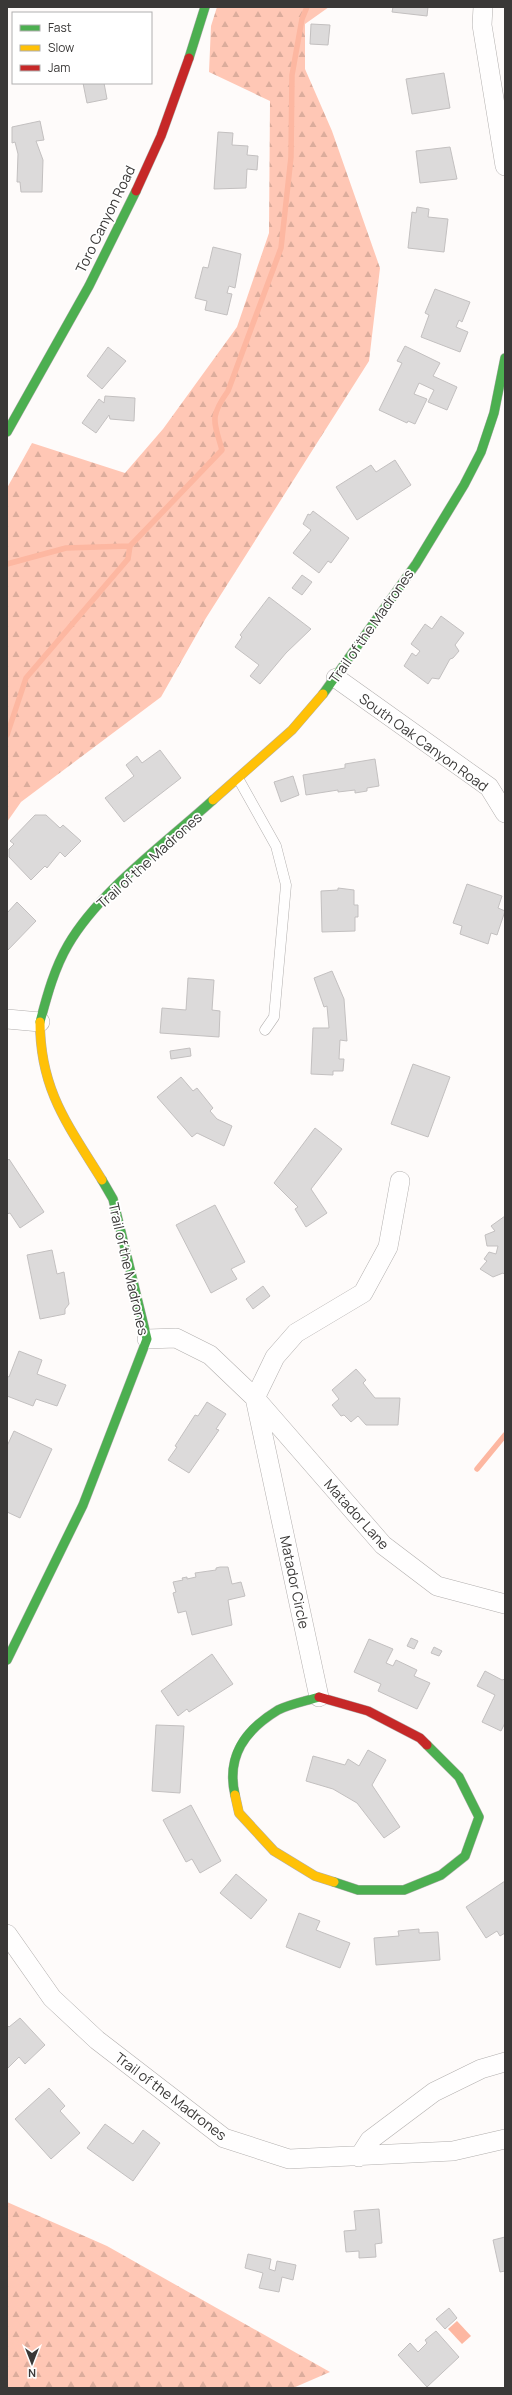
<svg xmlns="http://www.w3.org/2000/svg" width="512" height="2395" font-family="Manrope,sans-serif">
	<defs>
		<pattern id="forest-firs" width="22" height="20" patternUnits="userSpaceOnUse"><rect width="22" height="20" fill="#ffc7b5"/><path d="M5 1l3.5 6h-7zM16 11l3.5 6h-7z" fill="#dbac9c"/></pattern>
	</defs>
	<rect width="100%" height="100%" fill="#fefbfa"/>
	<!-- forest -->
	<path fill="url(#forest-firs)" d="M217,7H329L305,24V69L332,131L380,268L369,361L206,618L161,697L21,802L7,822V488L32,443L125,473L163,429L237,327L269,233L270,101L209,72L211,26Z
		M7,2202L107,2246L330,2372L293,2388H7Z"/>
	<!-- water -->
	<path fill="#fdb7a1" d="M457,2321L471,2336L462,2344L448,2329Z"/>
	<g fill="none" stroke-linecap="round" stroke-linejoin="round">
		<!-- stream -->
		<path stroke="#fdb7a1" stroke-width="5.5" d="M7,564L66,548L130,546L222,450C214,421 209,418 228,391L281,248L291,157L292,75L302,19L307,7
			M7,735L26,678L128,559L130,546
			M477,1469L505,1435"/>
	</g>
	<!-- building -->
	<path fill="#dcdada" stroke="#c3c0c0" d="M393,7H428L427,16L392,12Z
		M311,24L330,25L328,45L310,44Z
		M444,73L450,108L412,114L406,79Z
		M83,83H104L107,99L87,103Z
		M40,121L44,140L36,141L43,160L42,192H21L20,182H17L18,154L15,142L12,143V127Z
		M218,132L233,133L232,145L248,146L247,155L258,156L257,170L247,169L246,188L214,189Z
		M450,147L457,179L420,183L416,151Z
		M417,207L429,209L428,217L448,219L444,252L408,248L412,212L416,213Z
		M213,247L241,254L235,288L229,286L227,293L232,294L227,315L205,310L207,301L195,298L203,267L208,268Z
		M435,289L470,302L462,322L459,320L456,327L468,332L460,352L421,337L429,315L425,313Z
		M405,346L440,363L433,376L457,387L447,410L428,402L434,390L419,383L414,394L427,399L415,424L408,421L407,423L379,410L402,363L397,361Z
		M108,347L126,361L102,389L87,376Z
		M105,396L135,398L134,421L110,419L109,415L96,433L82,423L99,399L104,403Z
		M395,460L411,485L357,520L336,487L371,465L376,472Z
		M313,511L349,538L331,563L328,561L319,573L293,553L311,530L303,524L308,514L310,515Z
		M302,575L312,582L302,595L292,588Z
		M269,597L311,629L286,653L260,684L250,676L259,665L235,647L242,637L240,635Z
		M441,616L464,633L455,645L459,651L453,658L450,659L439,679L432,678L428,684L404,666L412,653L416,656L420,651L411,644L425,624L432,629Z
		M160,750L181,778L124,822L105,798L134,776L126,765L137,756L142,763Z
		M375,759L379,786L367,788V791L355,793V790L338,792V790L306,795L303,775L345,768V764Z
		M293,776L299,795L281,802L274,782Z
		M35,815H46L60,828L63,825L81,841L65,857L60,852L47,868L45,866L31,880L9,857V849L14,844L10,841Z
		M467,884L502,896L498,908L505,911L497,935L491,933L488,944L460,934L462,926L453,923Z
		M338,888L354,890V905H358V917H355V931L322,932L321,891L338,890Z
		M17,902L36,921L7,951V913Z
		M332,971L344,999L347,1041L340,1040L339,1059H344L343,1071H333V1075L311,1074L313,1028H329L327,1006L324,1007L314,978Z
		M188,978L214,980L212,1010L220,1011L219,1037L160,1033L162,1008L186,1010Z
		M190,1048L191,1056L171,1059L170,1051Z
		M413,1064L450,1077L428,1137L391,1124Z
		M181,1077L193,1091L197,1088L213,1108L210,1111L217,1119L232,1126L224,1146L197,1133L192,1137L157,1097Z
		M315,1128L342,1149L311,1189L327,1213L306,1227L295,1209L298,1207L274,1183Z
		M9,1159L44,1212L20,1228L10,1213L7,1214V1161Z
		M215,1205L245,1262L231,1269L237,1279L211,1293L176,1225Z
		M505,1216V1275L503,1273L493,1277L480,1269L487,1261L484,1259L489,1252L496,1254L498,1246H487L485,1235L495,1231L491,1226Z
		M52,1250L57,1274L64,1272L69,1304L65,1309V1314L40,1319L27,1255Z
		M263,1286L270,1296L253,1309L246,1299Z
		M19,1351L42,1360L37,1374L66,1385L57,1406L36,1399L33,1406L7,1396V1376L9,1377Z
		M356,1369L366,1380L363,1383L375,1398H400L398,1425H366L358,1416L351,1422L344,1415L341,1416L332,1405L339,1399L332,1390Z
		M207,1402L226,1414L216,1429L219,1430L189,1473L168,1460L177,1447L175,1446L195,1415L198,1416Z
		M14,1431L52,1449L20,1518L7,1512V1446Z
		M220,1567H228L232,1584L241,1582L245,1596L228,1600L232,1625L192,1635L186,1611L178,1613L173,1593L176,1592L173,1582L183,1580L182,1578L187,1577V1579L196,1577L195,1573L216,1570V1568Z
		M411,1638L418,1641L414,1649L407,1646Z
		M369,1639L393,1649L386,1663L393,1666L396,1660L417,1670L414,1676L430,1683L417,1709L378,1691L381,1684L354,1672Z
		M434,1647L442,1651L439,1656L431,1653Z
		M212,1654L233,1684L189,1712L187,1709L178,1716L161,1691Z
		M485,1671L502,1680L505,1679V1723L501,1731L482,1722L495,1695L477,1686Z
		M156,1725L184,1726L180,1793L152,1791Z
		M368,1750L386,1760L372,1785L400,1827L384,1838L357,1803L333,1789L306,1781L313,1756L345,1765L348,1759L359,1766Z
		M191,1805L221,1861L200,1873L192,1859L186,1862L163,1820Z
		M236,1874L267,1900L251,1919L220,1893Z
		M505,1881V1933L500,1936L497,1931L486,1938L466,1907Z
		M299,1913L320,1921L316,1930L350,1943L340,1968L286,1947Z
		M419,1929V1933L438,1932L440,1960L376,1965L374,1938L399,1936L398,1931Z
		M20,2018L45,2045L25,2064L19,2057L7,2069V2025L9,2027Z
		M49,2088L65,2106L60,2111L80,2133L51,2159L15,2119Z
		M105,2124L133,2144L143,2130L160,2143L133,2181L87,2148Z
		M379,2209L382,2243L375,2244L376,2257L359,2258V2251L346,2252L344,2231L356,2230L354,2211Z
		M505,2237V2271L500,2272L493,2240Z
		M248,2254L271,2259L269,2269L275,2271L277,2261L296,2265L293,2280L282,2277L279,2292L259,2288L263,2273L245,2268Z
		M449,2308L457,2318L445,2329L436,2319Z
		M436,2331L459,2357L427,2387L398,2355L410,2343L418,2352L427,2343L425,2340Z"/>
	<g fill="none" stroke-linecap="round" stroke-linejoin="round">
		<defs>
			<path id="lane" d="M239,780L276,846L286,885L274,1017L265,1030"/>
			<path id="street" d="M483,7L482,25L505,166
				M336,678L489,787L505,813
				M7,1019L40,1022
				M400,1181L388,1247L363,1293L296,1333L275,1357L255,1398L383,1545L437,1586L505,1604
				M147,1339L176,1338L210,1355L255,1398L319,1697
				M7,1934L52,1998L97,2040L224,2138L289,2159L453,2151L505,2139
				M359,2157L370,2140L434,2092L481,2069L505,2062"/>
			<path id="fast" d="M189,58L205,7
				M7,432L89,286L136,191
				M323,694L416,564L464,485L481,452L494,413L505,358
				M40,1022C47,996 54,969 68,945C99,891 167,842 213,800
				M7,1660L83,1505L147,1339L113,1199L102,1180
				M235,1795C226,1756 245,1730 278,1710C290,1704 306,1701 319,1697
				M334,1882L358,1890H404L441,1875L465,1856L479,1817L459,1777L427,1745"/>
			<path id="slow" d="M213,800L292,730L323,694
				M40,1022C40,1090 68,1125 102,1180
				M235,1795L239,1813L274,1851L315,1876L334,1882"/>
			<path id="jam" d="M136,191L161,136L189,58
				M319,1697L368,1711L420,1738L427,1745"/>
		</defs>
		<!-- lane casing -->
		<use href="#lane" stroke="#b2afae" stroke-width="11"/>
		<!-- street casing -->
		<use href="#street" stroke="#b2afae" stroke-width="20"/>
		<!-- fast casing -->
		<use href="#fast" stroke="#b2afae" stroke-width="10"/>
		<!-- slow casing -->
		<use href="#slow" stroke="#b2afae" stroke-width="10"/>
		<!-- jam casing -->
		<use href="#jam" stroke="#b2afae" stroke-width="10"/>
		<!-- lane -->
		<use href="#lane" stroke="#fffefe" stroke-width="10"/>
		<!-- street -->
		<use href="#street" stroke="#fffefe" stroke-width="19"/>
		<!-- fast -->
		<use href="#fast" stroke="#4caf50" stroke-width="9"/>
		<!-- slow -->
		<use href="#slow" stroke="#ffc107" stroke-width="9"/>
		<!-- jam -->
		<use href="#jam" stroke="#c62828" stroke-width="9"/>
	</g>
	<g text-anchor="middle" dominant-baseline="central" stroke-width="3.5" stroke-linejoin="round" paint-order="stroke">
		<!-- street labels -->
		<g font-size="14" fill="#3a3837" stroke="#fff">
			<text transform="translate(105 219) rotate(-64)">Toro Canyon Road</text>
			<text transform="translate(371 626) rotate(-55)">Trail of the Madrones</text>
			<text transform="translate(424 742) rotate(36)">South Oak Canyon Road</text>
			<text transform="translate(149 860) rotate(-42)">Trail of the Madrones</text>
			<text transform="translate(129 1269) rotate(77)">Trail of the Madrones</text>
			<text transform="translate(357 1514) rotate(48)">Matador Lane</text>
			<text transform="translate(295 1582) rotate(78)">Matador Circle</text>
			<text transform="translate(171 2096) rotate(37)">Trail of the Madrones</text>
		</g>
	</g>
	<!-- border -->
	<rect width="512" height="2395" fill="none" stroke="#3a3837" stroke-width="16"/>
	<!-- legend -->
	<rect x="12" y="12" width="140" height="72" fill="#ffffff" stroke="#b0afaf"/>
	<rect x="20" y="25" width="20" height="6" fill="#4caf50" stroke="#b0afaf"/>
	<text x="48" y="32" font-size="12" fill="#3a3837">Fast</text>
	<rect x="20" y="45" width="20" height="6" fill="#ffc107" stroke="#b0afaf"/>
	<text x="48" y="52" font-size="12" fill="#3a3837">Slow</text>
	<rect x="20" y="65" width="20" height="6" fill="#c62828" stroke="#b0afaf"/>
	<text x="48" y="72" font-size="12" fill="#3a3837">Jam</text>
	<!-- north arrow -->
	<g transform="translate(32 2363) rotate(180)" stroke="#ffffff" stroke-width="3" paint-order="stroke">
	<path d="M0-3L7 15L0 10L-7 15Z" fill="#3a3837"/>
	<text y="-6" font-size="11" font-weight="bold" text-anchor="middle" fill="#3a3837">N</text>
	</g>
</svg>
